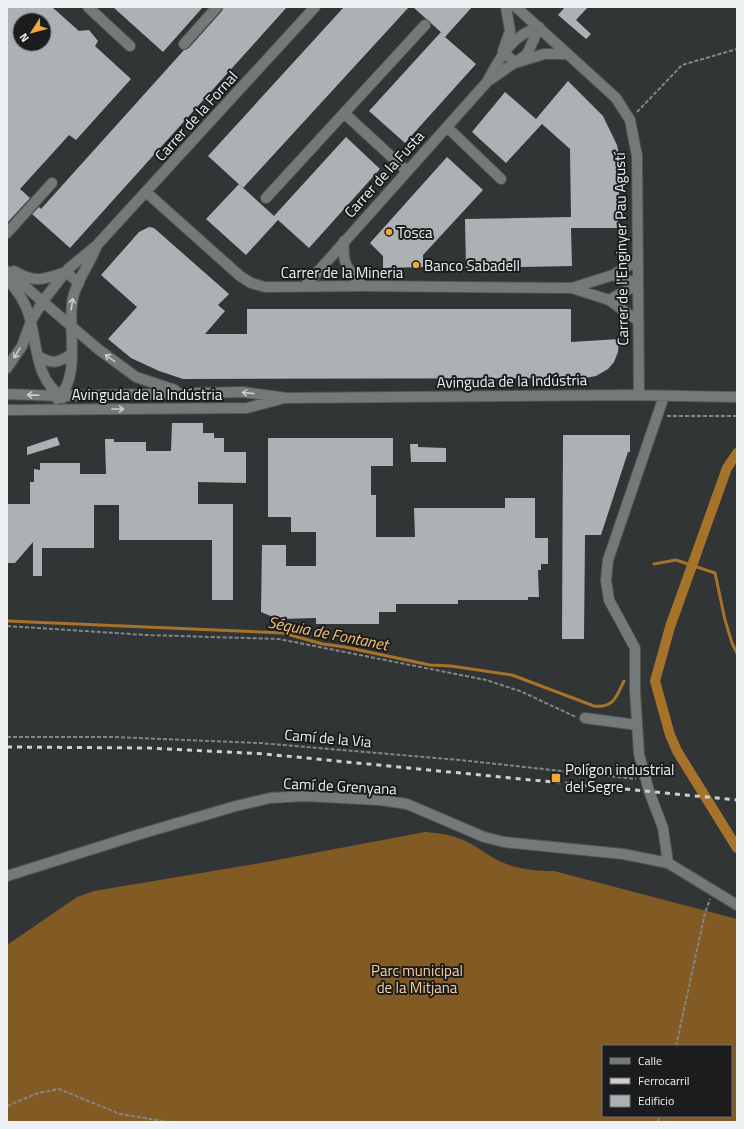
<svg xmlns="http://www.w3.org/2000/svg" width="744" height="1129" font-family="'Titillium Web',sans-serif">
	<rect width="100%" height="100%" fill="#313536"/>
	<!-- forest -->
	<path fill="#825b24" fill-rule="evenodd" d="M425,832C439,833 454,835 467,842C478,847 488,855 499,861C516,869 535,871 554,871L737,919V1122H7V945L77,897L94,891L261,863ZM603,1046H731V1116H603Z"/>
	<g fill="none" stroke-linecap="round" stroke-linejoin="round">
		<!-- stream -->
		<path stroke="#a7732a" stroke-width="3" d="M654,564L676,560L715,573L725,620L732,643L737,653
			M7,621L283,633L323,644L345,647L430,665L451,666L512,675L594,706C614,708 616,697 624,681"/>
		<!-- canal -->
		<path stroke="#a7732a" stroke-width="10" d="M737,453L727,468L670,627L655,681L670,735L677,751L737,848"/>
	</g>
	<!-- building -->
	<path fill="#acb2b3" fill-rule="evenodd" d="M7,7H52L79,31L89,30L98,41L95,46L131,79L76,140L69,135L20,189L30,198L7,223ZM20,20H44V44H20Z
		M113,7H203L163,52Z
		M223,7H287L70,248L32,214L39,207L41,209L184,50L189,48L222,11Z
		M344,7H409L243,188L208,156Z
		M413,7H472L445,37L476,64L405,143L369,111L441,32L443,34Z
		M565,7H588L576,20L591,34L586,39L558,15Z
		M568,81L603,116L617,145L620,161L618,228H571L572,266L466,268L465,219L571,217L570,149L542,124L506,163L472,132L505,92L536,119Z
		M346,137L380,169L309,248L278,220L246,255L206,219L239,184L274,216Z
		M447,157L483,190L423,255V267L383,268V256L370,243Z
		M149,227L154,228L229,294L218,305L225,311L205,334H247V309H571V342L619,339L618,352L614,362L608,369L596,376L585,378L183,379L159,371L131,358L108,339L137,307L101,275L139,232Z
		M172,423H203V433H214V438H224V452H246V483L198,482V504H233V600H212V540H119V505H94V548H42V576H33V542L15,563H7V504H30V482H34V469L40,470V463H80V474H106L105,439H114V442H146V451H171Z
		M563,435H630V452H628L601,535H585L584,639H562Z
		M57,437L60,445L27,455V447Z
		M268,438H393V466H371V495H376V537H415L414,508H505V498H535V538H548V564H541V570H538L539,597H528V600H458V604H396V612H379V624H316V618L278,619L261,612L262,545H286V566H316V532H291V517H268Z
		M410,444H418V447L446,448V462H411Z"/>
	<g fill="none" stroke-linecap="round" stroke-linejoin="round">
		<defs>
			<path id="minor" d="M88,7L130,46
				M506,7L510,31L503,51L515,63L544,54H568
				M516,7L616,98L630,120L637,156L639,395
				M184,44L217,7
				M488,81L526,55L529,50L539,27
				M344,113L407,171
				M447,127L501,179
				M146,192L240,276L251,283L265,287L363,286L572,288L609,300L638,321
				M266,198L425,25
				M7,233L52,183
				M344,241C342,264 347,269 363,286
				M7,271L98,349L136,377L175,390
				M14,271C36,284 43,279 66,272L79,283
				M613,275L638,284
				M7,278C16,290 25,301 29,315C38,345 34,378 63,398
				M305,286L487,82C500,58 510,36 539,27
				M572,288L613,275L638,260
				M609,300L638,284
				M38,356C53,365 57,363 72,354
				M7,368L22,346L31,321L43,301L68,269L97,245L315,7
				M7,394L60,396L243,392L287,398L628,395L737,397
				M664,396L608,560L606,580L609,600L635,648V691L639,754L649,791L663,828L668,863
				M57,399C81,379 68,331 72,304C74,283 90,265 97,245
				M7,410L247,408L281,399
				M585,718L637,725
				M7,876L137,835L236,806L270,798L304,796L380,800L407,804L484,837L504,842L623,854L668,863L737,905"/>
		</defs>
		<!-- minor casing -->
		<use href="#minor" stroke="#505455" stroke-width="12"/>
		<!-- path -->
		<path stroke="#838787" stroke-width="2" stroke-dasharray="4 2" stroke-linecap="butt" d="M637,112L682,65L737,49
			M667,416H737
			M7,626L146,635L279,639L486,680L520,691L576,717
			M7,737H113L259,743L460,760L636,779
			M676,1046L705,913L710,899
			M7,1106L38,1093L59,1089L120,1114L168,1122
			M658,1122L659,1116"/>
		<!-- minor -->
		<use href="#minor" stroke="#74797a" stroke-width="10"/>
		<!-- rail -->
		<path stroke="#ced1d1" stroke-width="3" stroke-dasharray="5 5" stroke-linecap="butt" d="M7,747L149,748L265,754L737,800"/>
	</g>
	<!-- one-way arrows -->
	<defs><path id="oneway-shaft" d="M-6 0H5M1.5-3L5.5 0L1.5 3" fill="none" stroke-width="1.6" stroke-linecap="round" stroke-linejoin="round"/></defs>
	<g stroke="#c9cdcd">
		<use href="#oneway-shaft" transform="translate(72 304) rotate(-82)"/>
		<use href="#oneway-shaft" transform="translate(17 353) rotate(121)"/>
		<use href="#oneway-shaft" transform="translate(110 358) rotate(-144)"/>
		<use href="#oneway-shaft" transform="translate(248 393) rotate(-174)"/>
		<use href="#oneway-shaft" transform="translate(33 395) rotate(-178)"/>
		<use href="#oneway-shaft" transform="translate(118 409)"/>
	</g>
	<!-- markers -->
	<g fill="#efa73e" stroke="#1a1c1d" stroke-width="1.5">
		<circle cx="389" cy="232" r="4"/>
		<circle cx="416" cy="265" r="4"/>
		<rect x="551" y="773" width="10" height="10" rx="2"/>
	</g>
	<g text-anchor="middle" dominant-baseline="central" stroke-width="4" stroke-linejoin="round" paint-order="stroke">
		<!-- street labels -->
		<g font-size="15" fill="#eef1f1" stroke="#1a1c1d">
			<text transform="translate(196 116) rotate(-48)">Carrer de la Fornal</text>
			<text transform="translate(384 174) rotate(-48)">Carrer de la Fusta</text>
			<text transform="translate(621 249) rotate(-91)">Carrer de l'Enginyer Pau Agustí</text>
			<text x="342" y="272">Carrer de la Mineria</text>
			<text transform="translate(512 381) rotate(-1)">Avinguda de la Indústria</text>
			<text x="147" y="394">Avinguda de la Indústria</text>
			<text transform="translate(328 738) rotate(5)">Camí de la Via</text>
			<text transform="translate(340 786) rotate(3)">Camí de Grenyana</text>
		</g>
		<!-- poi labels -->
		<g font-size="15" fill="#eef1f1" stroke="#1a1c1d" text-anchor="start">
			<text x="397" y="232">Tosca</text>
			<text x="424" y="265">Banco Sabadell</text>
			<text x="565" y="769">Polígon industrial<tspan x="565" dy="17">del Segre</tspan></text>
		</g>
		<!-- park labels -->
		<g font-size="15" fill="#f9ce9a" stroke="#1a1c1d">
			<text x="417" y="970">Parc municipal<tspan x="417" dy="17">de la Mitjana</tspan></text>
		</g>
		<!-- water labels -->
		<g font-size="16" font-style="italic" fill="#f9c178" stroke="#1a1c1d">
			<text transform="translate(328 633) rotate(11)">Séquia de Fontanet</text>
		</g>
	</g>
	<!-- border -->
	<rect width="744" height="1129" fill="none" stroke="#eef1f1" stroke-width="16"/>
	<!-- legend -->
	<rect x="602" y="1045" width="130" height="72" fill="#1a1c1d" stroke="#6f7172"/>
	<rect x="610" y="1058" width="20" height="6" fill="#74797a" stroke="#6f7172"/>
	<text x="638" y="1065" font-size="12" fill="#eef1f1">Calle</text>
	<rect x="610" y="1078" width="20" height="6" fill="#ced1d1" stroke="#6f7172"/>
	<text x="638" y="1085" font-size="12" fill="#eef1f1">Ferrocarril</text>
	<rect x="610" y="1095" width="20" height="12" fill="#acb2b3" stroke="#6f7172"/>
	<text x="638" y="1105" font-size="12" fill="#eef1f1">Edificio</text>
	<!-- north arrow -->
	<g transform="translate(32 32) rotate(234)"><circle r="19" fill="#1a1c1d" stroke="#6f7172"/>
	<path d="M0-3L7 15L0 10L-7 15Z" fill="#efa73e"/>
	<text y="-6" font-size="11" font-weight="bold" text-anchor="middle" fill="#eef1f1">N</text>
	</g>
</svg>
